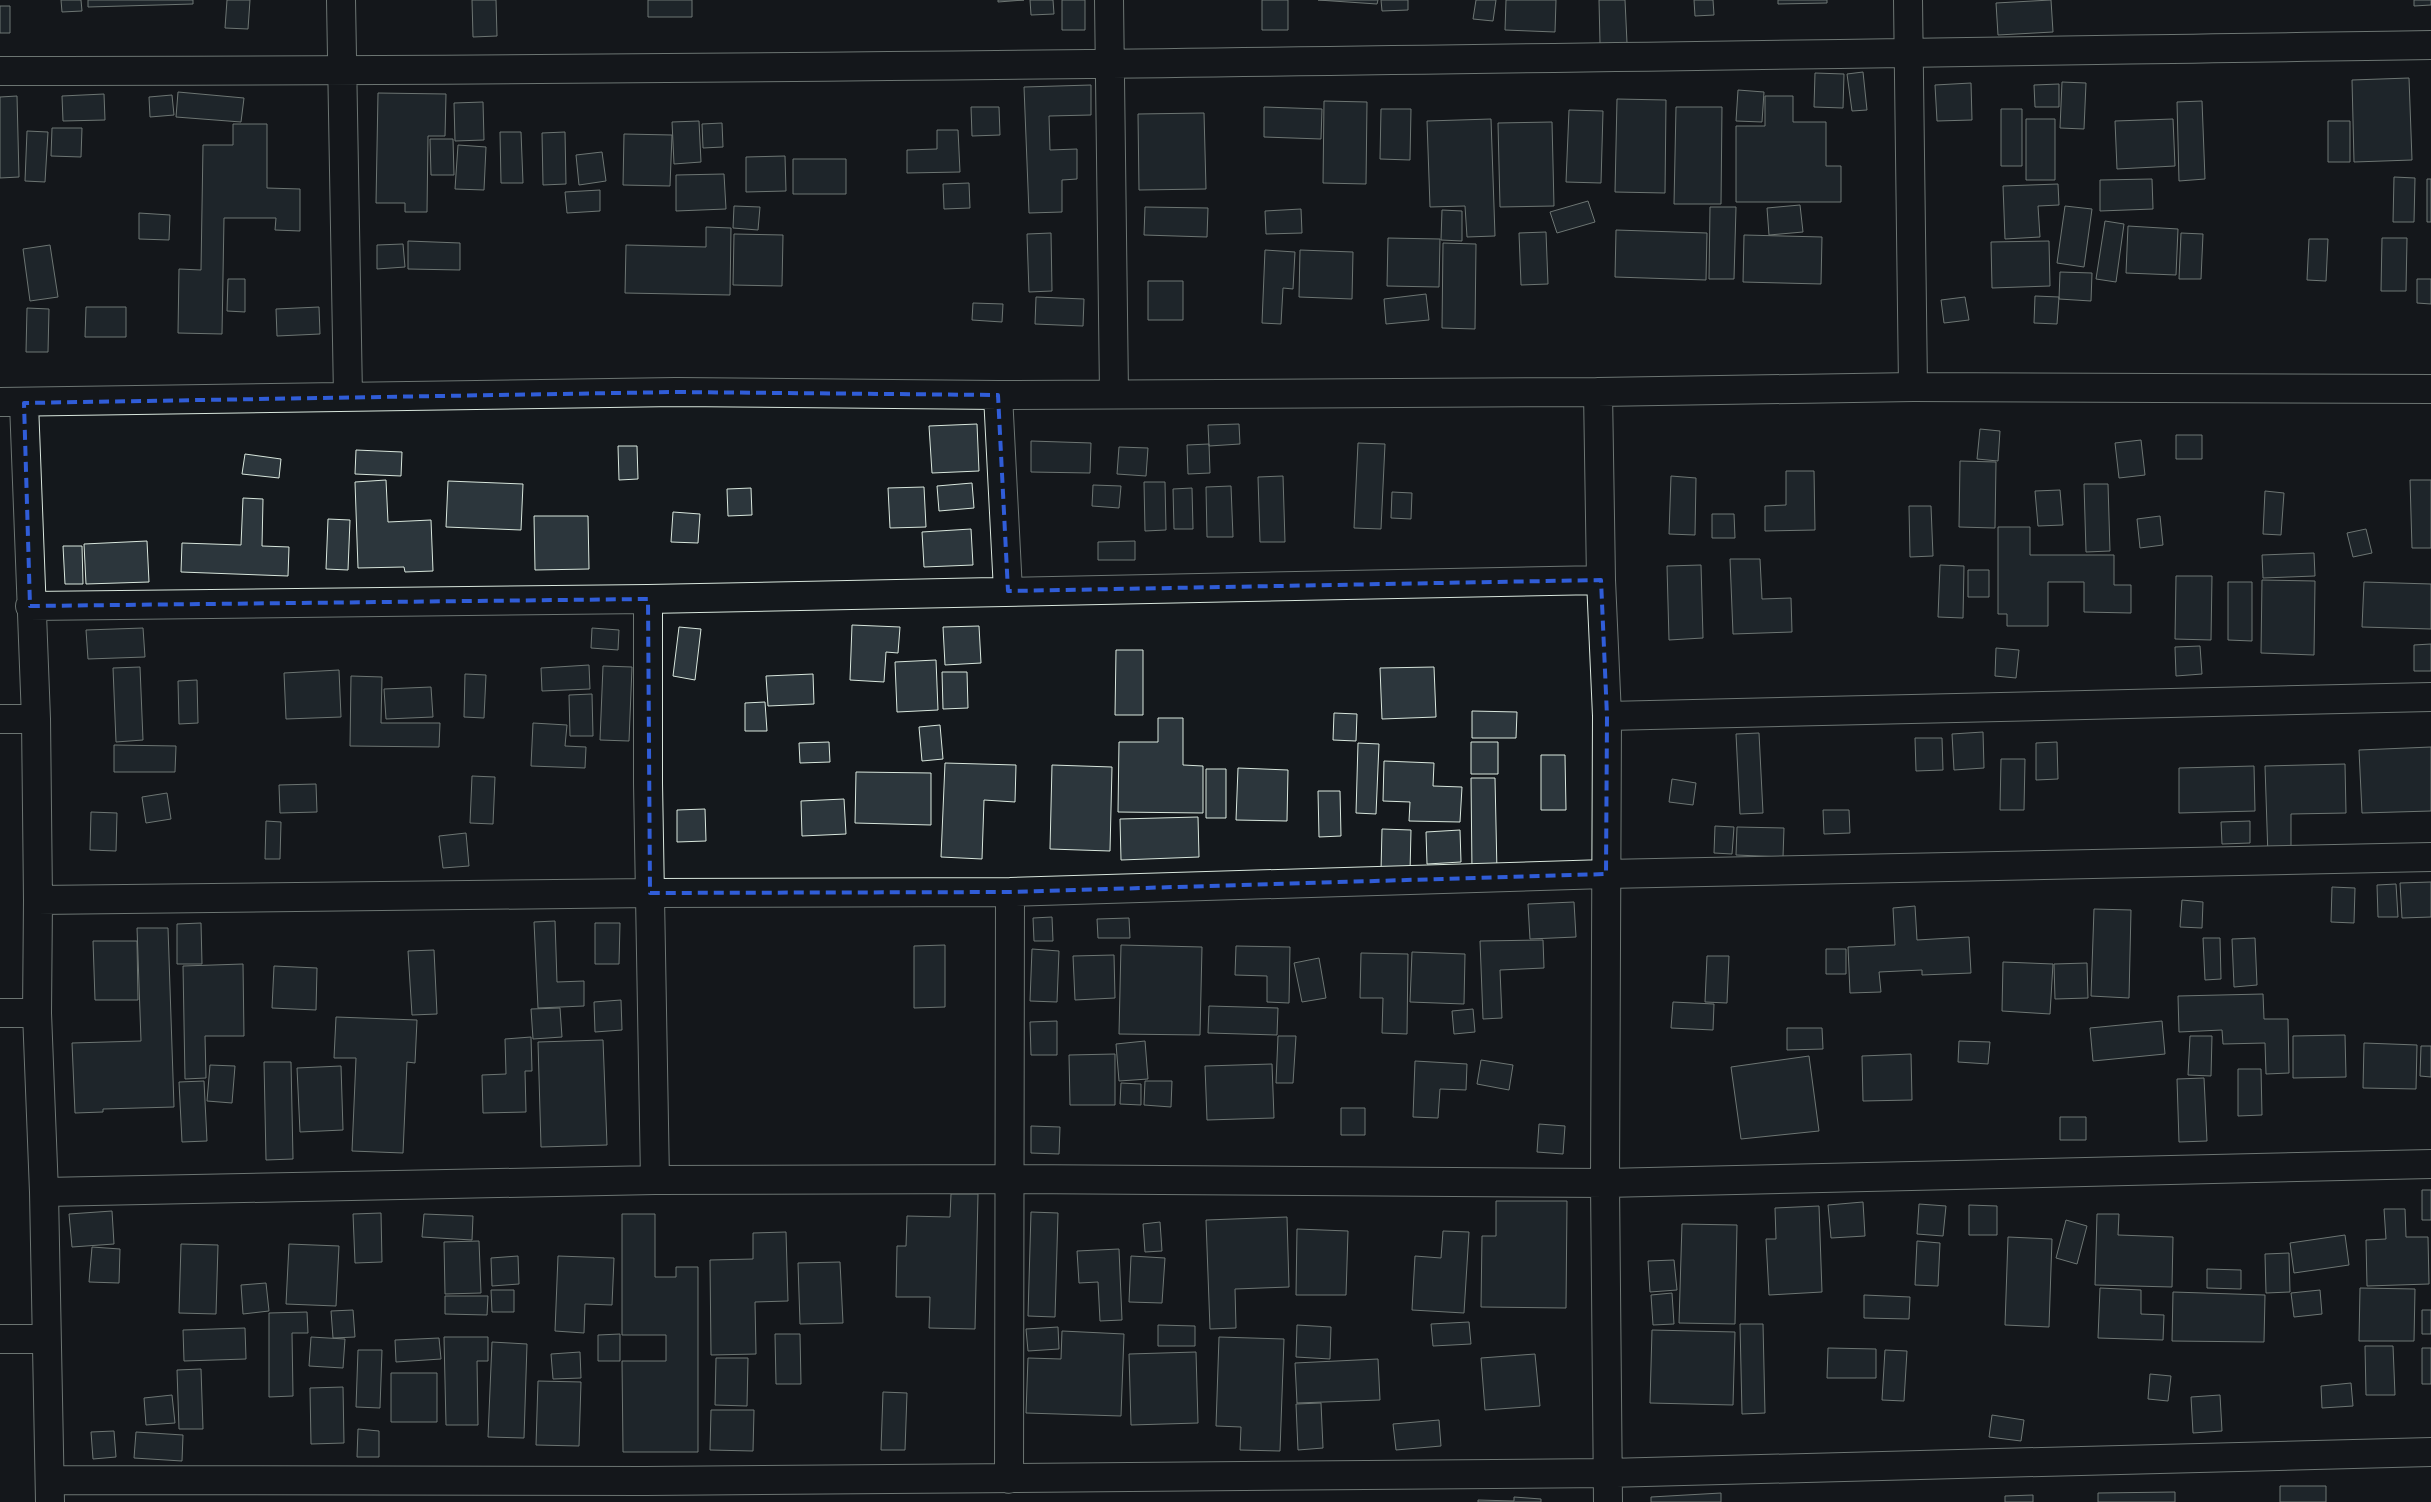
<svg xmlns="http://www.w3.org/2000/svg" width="2431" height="1502" font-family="'IBM Plex Sans',sans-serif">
	<rect width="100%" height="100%" fill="#14181c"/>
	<!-- building -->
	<path fill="#2c363c" stroke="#d8e6dc" d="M61,0H81L82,11L62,12Z
		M88,0H193V4L88,7Z
		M227,0H250L248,29L225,28Z
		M472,0H496L497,36L473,37Z
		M648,0H692V17H648Z
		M998,0H1024L998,2Z
		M1030,0H1053L1054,14L1031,15Z
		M1062,0H1085V30H1062Z
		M1262,0H1288V30H1262Z
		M1318,0H1378L1377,4Z
		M1381,0H1408V10L1382,11Z
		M1476,0H1496L1493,21L1473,19Z
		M1506,0H1556L1555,32L1505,30Z
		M1599,0H1625L1627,43L1600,44Z
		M1694,0H1713L1714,15L1695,16Z
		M1778,0H1827V3L1778,4Z
		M2051,0L2053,32L1998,35L1996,3Z
		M2414,0H2431V5L2414,6Z
		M0,6H10V33H0Z
		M1863,72L1867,110L1852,111L1847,74Z
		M1815,73L1844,74L1843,108L1814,107Z
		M2409,78L2412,160L2354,162L2352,80Z
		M2062,82L2086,83L2084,129L2060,128Z
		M1971,83L1972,120L1937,121L1935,85Z
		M2059,84V107H2035L2034,85Z
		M1091,85V115L1049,116L1050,150L1077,149V179L1062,180V212L1029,213L1024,87Z
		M1738,90L1764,92L1762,122L1736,121Z
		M178,92L244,98L241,122L176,117Z
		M378,93L446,94L445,136H428L427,212H405V203H376Z
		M104,94L105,120L63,121L62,96Z
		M172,95L174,115L150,117L149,97Z
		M17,96L19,177L0,178V97Z
		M1765,96H1793V122H1826V166H1841V202H1736V126H1765Z
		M1617,99L1666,100L1665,193L1615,192Z
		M1324,101L1367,102L1366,184L1323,183Z
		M2202,101L2205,179L2179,181L2177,102Z
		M483,102L484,140L455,141L454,103Z
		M971,107H999L1000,135L972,136Z
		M1264,107L1322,109L1321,139L1264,137Z
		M1676,107H1722L1721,204H1674Z
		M1381,109H1411L1410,160L1380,159Z
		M2001,109H2022V166H2001Z
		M1569,110L1603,111L1601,183L1566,182Z
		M1204,113L1206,189L1139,190L1138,114Z
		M1491,119L1495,236L1467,237L1465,206L1430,207L1427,121Z
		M2026,119H2055V180H2026Z
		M2173,119L2175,166L2117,169L2115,121Z
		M699,121L701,162L674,164L672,122Z
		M2328,121H2350V162H2328Z
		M1552,122L1554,206L1500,207L1498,123Z
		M722,123L723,147L703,148L702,124Z
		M233,124H267V188L300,189V231L275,230L276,218H224L222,334L178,333L179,269L201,270L203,145H233Z
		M52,128H82L81,157L51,156Z
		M937,130H958L960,172L907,173V150L937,149Z
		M27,131L48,132L45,182L25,181Z
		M500,132H521L523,183H501Z
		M565,132L566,184L543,185L542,133Z
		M624,134L672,135L670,186L623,185Z
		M430,139H453L454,175H431Z
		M458,145L486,147L484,190L455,189Z
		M602,152L606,181L579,185L576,155Z
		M785,156L786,191L746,192V157Z
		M793,159H846V194H793Z
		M724,174L726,209L676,211V175Z
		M2394,177L2415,178L2414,222H2393Z
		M2152,179L2153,209L2100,211V180Z
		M2427,179H2431V222H2427Z
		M969,183L970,208L944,209L943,184Z
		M2058,184L2059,205L2038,206L2040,237L2005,239L2003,186Z
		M600,190V211L567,213L565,192Z
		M1588,201L1595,222L1557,233L1550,212Z
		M1800,205L1803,232L1769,235L1767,208Z
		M734,206L760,207L758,230L733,228Z
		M2065,206L2092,209L2084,267L2057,263Z
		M1145,207L1208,208L1207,237L1144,235Z
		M1710,207H1736L1734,279H1709Z
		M1301,209L1302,233L1266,234L1265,211Z
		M1442,210L1462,211V241L1441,240Z
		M139,213L170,215L169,240L139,239Z
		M2105,221L2124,224L2116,282L2096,279Z
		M2128,226L2178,229L2176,275L2126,273Z
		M706,227L731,228L730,295L625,293L626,245L706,247Z
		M1616,230L1707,233L1706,280L1615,277Z
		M1546,232L1548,284L1521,285L1519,233Z
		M1051,233L1052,291L1029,292L1027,234Z
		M2181,233L2203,234L2201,279H2179Z
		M734,234L783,235L782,286L733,285Z
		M1744,235L1822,237L1821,284L1743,282Z
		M1388,238L1440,239L1439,287L1387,286Z
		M2382,238H2407L2406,291H2381Z
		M2309,239H2328L2326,281L2307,280Z
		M408,241L460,243V270L408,269Z
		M2049,241L2050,286L1992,288L1991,242Z
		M1443,243L1476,244L1475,329L1442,328Z
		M403,244L405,267L377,269V245Z
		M50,245L58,297L30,301L23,249Z
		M1265,250L1295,252L1293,289L1283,288L1281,324L1262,323Z
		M1300,250L1353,252L1352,299L1299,297Z
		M2060,272L2092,273L2091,301L2059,299Z
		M228,279H245V312L227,311Z
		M2417,279H2431V304L2417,303Z
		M1148,281H1183V320H1148Z
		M1426,294L1429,320L1386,324L1384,299Z
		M2035,296L2059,297L2057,324L2034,323Z
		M1036,297L1084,299L1083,326L1035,324Z
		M1965,297L1969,320L1944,323L1941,300Z
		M973,303L1003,304L1002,322L972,320Z
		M86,307H126V337H85Z
		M319,307L320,334L277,336L276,309Z
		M27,308L49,309L48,352H26Z
		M977,424L979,471L932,473L929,426Z
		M1239,424L1240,444L1209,446L1208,425Z
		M1980,429L2000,431L1998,461L1977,459Z
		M2176,435H2202V459H2176Z
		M2141,440L2145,475L2119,478L2115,443Z
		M1031,441L1091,443L1090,473L1031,472Z
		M1358,443L1385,444L1381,529L1354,528Z
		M1209,444L1210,473L1188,474L1187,445Z
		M618,446H637L638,479L619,480Z
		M1119,447L1148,448L1146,476L1117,474Z
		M356,450L402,452L401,476L355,474Z
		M245,454L281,459L279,478L242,474Z
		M1960,461L1996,462L1995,528L1959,527Z
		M1786,471H1814L1815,530L1765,531V506L1786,505Z
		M1283,476L1285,542H1260L1258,477Z
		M1671,476L1696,478L1695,535L1669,534Z
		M386,480L388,522L431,520L433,571L405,572L404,567L358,568L355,482Z
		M2410,480H2431V548H2412Z
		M448,481L523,484L521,530L446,527Z
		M1144,482H1165L1166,530L1145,531Z
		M972,483L974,508L939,511L937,486Z
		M2084,484H2108L2110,551L2086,552Z
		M1093,485L1121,486L1119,508L1092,506Z
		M1231,486L1233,537H1207L1206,487Z
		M924,487L926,527L890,528L888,488Z
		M751,488L752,515L728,516L727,489Z
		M1192,488L1193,529H1174L1173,489Z
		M2060,490L2063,525L2038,526L2035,491Z
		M2265,491L2284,493L2281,535L2263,534Z
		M1392,492L1412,493L1411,519L1391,518Z
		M243,498L263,499L262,546L289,547L288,576L181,572L182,543L241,545Z
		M1909,506H1931L1933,556L1910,557Z
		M673,512L700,514L698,543L671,542Z
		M1712,514H1734L1735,538H1712Z
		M534,516H588L589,569L535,570Z
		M2160,516L2163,545L2140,548L2137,519Z
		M328,519L350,520L348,570L326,569Z
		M1998,527H2030V555H2114V585H2131V613L2084,612V582H2048V626H2007V614H1998Z
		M971,529L973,565L924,567L922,532Z
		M2366,529L2372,553L2353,557L2347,533Z
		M147,541L149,582L86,584L84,544Z
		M1135,541V560H1098V542Z
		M63,546H82L83,584H65Z
		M2314,553L2315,576L2263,578L2262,555Z
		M1730,559H1760L1762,599L1791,598L1792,632L1733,634Z
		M1701,565L1703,638L1669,640L1667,566Z
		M1940,565L1964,566L1963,618L1938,617Z
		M1968,570H1989V597H1968Z
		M2176,576H2212L2211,640L2175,639Z
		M2262,580L2315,581L2314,655L2261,653Z
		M2228,582H2252V641L2228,640Z
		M2364,582L2431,584V629L2362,627Z
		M852,625L900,627L898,653L886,652L884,682L850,680Z
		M979,626L981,663L945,665L943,627Z
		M679,627L701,629L695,680L673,676Z
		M143,628L145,657L88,659L86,630Z
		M592,628L619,630L618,650L591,648Z
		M2431,644V671H2414V645Z
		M2200,646L2202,674L2176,676L2175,647Z
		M1996,648L2019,650L2016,678L1995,676Z
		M1116,650H1143V715H1115Z
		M936,660L938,710L897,712L895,662Z
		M589,665L590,689L542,691L541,668Z
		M603,666L632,667L629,741L600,740Z
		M140,667L143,740L116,742L113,668Z
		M1434,667L1436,717L1382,719L1380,668Z
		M339,670L341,717L286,719L284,673Z
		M942,672H967L968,708L943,709Z
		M465,674L486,675L484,718L464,717Z
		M813,674L814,704L768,706L766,676Z
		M351,676L382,677L381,723H440L439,747L350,746Z
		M197,680L198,723L179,724L178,681Z
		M431,687L433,717L386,719L384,689Z
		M592,694L593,736H570L569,695Z
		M765,702L767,731H745V703Z
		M1472,711L1517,712L1516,738H1472Z
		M1334,713L1357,714L1356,741L1333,740Z
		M1158,718H1183V765L1203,766V813L1118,812L1119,742H1158Z
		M533,723L567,725L565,746L586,747L585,768L531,766Z
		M940,725L943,759L922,761L919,727Z
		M1983,732L1984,768L1954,770L1952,734Z
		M1759,733L1763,813L1740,814L1736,734Z
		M1915,738H1942L1943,770L1916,771Z
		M829,742L830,762L800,763L799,743Z
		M1471,742H1498V774H1471Z
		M2057,742L2058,779L2036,780V743Z
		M1358,743L1379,744L1376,814L1356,813Z
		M114,745L176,746L175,772H114Z
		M2431,747V811L2362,813L2359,750Z
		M1541,755H1565L1566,810H1541Z
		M2001,759H2025L2024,810H2000Z
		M1384,761L1434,763L1433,786L1462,787L1460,822L1409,821L1410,802L1383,801Z
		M945,763L1016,765L1015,802L984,800L982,859L941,857Z
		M2345,764L2346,813L2291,814V857H2268L2265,766Z
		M1052,765L1112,767L1110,851L1050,849Z
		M2254,766L2255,811L2179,813V768Z
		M1238,768L1288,770L1287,821L1236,820Z
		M1206,769H1226V818H1206Z
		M856,772L931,773V825L855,823Z
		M472,776L495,777L493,824L470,823Z
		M1471,778H1495L1497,872H1472Z
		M1672,779L1696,783L1693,805L1669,802Z
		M316,784L317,812L280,813L279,785Z
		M1318,791H1340L1341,836L1319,837Z
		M167,793L171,819L146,823L142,797Z
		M844,799L846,834L802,836L801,801Z
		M705,809L706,841L677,842V810Z
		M1823,810H1849L1850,833L1824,834Z
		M91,812L117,813L116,851L90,850Z
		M1198,817L1199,857L1121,860L1120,819Z
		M266,821L281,822L280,859H265Z
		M2250,821V843L2222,844L2221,822Z
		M1715,826L1734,827L1732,854L1714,853Z
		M1737,827L1784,828L1783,857L1736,855Z
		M1382,829L1411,830L1410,872L1381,871Z
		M1460,830L1461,862L1427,864L1426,832Z
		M466,833L469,866L443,868L439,836Z
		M2431,882V917L2402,918L2400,883Z
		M2396,884L2398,917H2378L2377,885Z
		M2332,887L2355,888L2354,923L2331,922Z
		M2182,900L2203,902L2202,928L2180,927Z
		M1574,902L1576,937L1530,939L1528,904Z
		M1915,906L1917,940L1969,937L1971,973L1922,975V970L1879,972L1881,992L1850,993L1848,947L1895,945L1893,908Z
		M2094,909L2131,910L2129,998L2091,996Z
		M1052,917L1053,941H1034L1033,918Z
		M1129,918L1130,938H1098L1097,919Z
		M555,921L557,982L584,981V1006L538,1008L534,922Z
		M201,923L202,964H177V924Z
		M595,923H620L619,964H595Z
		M137,928H168L174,1107L103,1109V1112L75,1113L72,1043L141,1041Z
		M2203,938H2220L2221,979L2205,980Z
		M2255,938L2257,985L2234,987L2232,939Z
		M1543,940L1544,968L1500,970L1502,1018L1483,1019L1480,941Z
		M93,941H137L138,1000H95Z
		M945,945V1007L914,1008V946Z
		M1121,945L1202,947L1200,1035L1119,1034Z
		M1236,946L1290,947L1289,1003L1267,1002V976L1235,975Z
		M1032,949L1059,951L1057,1002L1030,1001Z
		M1826,949H1846V974H1826Z
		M434,950L437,1014L412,1015L408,951Z
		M1412,952L1465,954L1464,1004L1410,1002Z
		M1361,953L1408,954L1407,1034L1382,1033L1383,998H1360Z
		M1114,955L1115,998L1075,1000L1073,956Z
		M1707,956H1729L1727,1003L1705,1002Z
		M1319,958L1326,998L1302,1002L1294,963Z
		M2003,962L2053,964L2050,1014L2002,1011Z
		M2087,963L2088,998L2055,999L2054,964Z
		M243,964L244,1036H205L206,1078L185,1079L183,966Z
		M274,966L317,968L316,1010L272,1008Z
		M2263,994L2264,1019H2288L2289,1073L2266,1074L2265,1043L2223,1044L2222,1030L2179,1032L2178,996Z
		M621,1000L622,1030L595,1032L594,1002Z
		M1673,1002L1714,1004L1713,1030L1671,1028Z
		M1209,1006L1278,1008L1277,1035L1208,1033Z
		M560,1008L562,1037L533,1039L531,1009Z
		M1473,1009L1475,1032L1454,1034L1452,1011Z
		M336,1017L417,1020L415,1063L407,1062L403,1153L352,1151L356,1058H334Z
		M1057,1021V1055H1031L1030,1022Z
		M2162,1021L2165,1054L2093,1061L2090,1028Z
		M1787,1028H1822L1823,1049L1787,1050Z
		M2345,1035L2346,1077L2293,1078V1036Z
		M1278,1036H1296L1293,1083H1276Z
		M2190,1036H2212L2211,1076L2188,1075Z
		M531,1037L532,1071H525L526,1112L483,1113L482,1075L506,1074L505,1039Z
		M603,1040L607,1145L541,1147L538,1042Z
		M1145,1041L1148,1079L1119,1081L1116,1044Z
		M1959,1041L1990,1042L1988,1064L1958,1062Z
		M2364,1043L2417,1045L2416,1089L2363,1088Z
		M2421,1046H2431V1077L2420,1076Z
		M1115,1054V1105H1070L1069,1055Z
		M1911,1054L1912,1100L1863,1101L1862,1056Z
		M1809,1056L1819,1131L1741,1139L1731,1067Z
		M1481,1060L1513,1065L1509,1090L1477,1084Z
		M1415,1061L1467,1064L1466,1090L1440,1089L1438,1118L1413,1117Z
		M264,1062H291L293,1159L266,1160Z
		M1272,1064L1274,1118L1207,1120L1205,1066Z
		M210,1065L235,1066L232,1103L207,1101Z
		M341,1066L343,1130L300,1132L297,1068Z
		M2238,1069H2261L2262,1115L2238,1116Z
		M2204,1078L2207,1141L2179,1142L2177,1079Z
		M204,1081L207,1141L182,1142L179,1082Z
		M1145,1081H1172L1171,1107L1144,1105Z
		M1121,1083L1141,1084V1105L1120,1104Z
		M1341,1108H1365V1135H1341Z
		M2060,1117H2086V1140H2060Z
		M1539,1124L1565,1126L1563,1154L1537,1152Z
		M1031,1126L1060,1127L1059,1154L1031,1153Z
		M2422,1190H2431V1220H2422Z
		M951,1194H978L975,1329L929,1328L930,1297H896L897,1246H906L907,1216L950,1217Z
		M1496,1201H1567L1566,1308L1481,1307L1482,1236H1496Z
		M1863,1202L1865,1236L1831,1238L1828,1205Z
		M1919,1204L1946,1206L1943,1236L1917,1234Z
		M1969,1205L1997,1206V1235H1969Z
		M1819,1206L1822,1292L1769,1295L1766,1239H1776L1775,1208Z
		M2384,1209H2405L2406,1237H2428L2429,1284L2367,1286L2366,1240L2386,1239Z
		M112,1211L114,1244L72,1247L69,1214Z
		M1031,1212L1058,1213L1055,1317L1028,1316Z
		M381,1213L382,1262L355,1263L353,1214Z
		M424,1214L473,1216L472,1240L422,1237Z
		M622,1214H655V1277H676V1267H698V1452H623L622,1361H666V1335H622Z
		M2097,1214H2119L2118,1235L2173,1237L2172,1287L2095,1285Z
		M1287,1217L1289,1287L1235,1289L1236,1328L1210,1329L1206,1220Z
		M2066,1220L2087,1226L2077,1264L2056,1258Z
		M1160,1222L1162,1251L1145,1252L1143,1224Z
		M1682,1224L1737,1225L1735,1324L1679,1323Z
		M1297,1229L1348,1231L1346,1295H1296Z
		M1443,1231L1469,1232L1464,1313L1412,1310L1415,1256L1441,1258Z
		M786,1232L788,1301L755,1302L756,1354L711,1355L710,1260L753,1259V1233Z
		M2345,1235L2349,1265L2294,1273L2290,1243Z
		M2008,1237L2052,1239L2049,1327L2005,1325Z
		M479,1241L481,1293L445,1294L444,1242Z
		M1917,1241L1940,1243L1938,1286L1915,1285Z
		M181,1244L218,1245L216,1314L179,1313Z
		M289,1244L339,1246L336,1306L286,1304Z
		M92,1247L120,1249L119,1283L89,1282Z
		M1119,1249L1122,1320L1100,1321L1098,1282L1079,1283L1077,1251Z
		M2289,1253L2290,1292L2266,1293L2265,1254Z
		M518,1256L519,1284L492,1286L491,1258Z
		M558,1256L614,1258L612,1305L585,1304L584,1333L555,1331Z
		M1131,1256L1165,1258L1162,1303L1129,1302Z
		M1674,1260L1677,1290L1650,1292L1648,1261Z
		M840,1262L843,1323L800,1324L798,1263Z
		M2207,1269L2241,1270V1289L2207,1288Z
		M266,1283L269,1311L243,1314L241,1285Z
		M2100,1288L2141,1290V1314L2164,1315L2163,1340L2098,1338Z
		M2360,1288L2415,1289L2414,1341H2359Z
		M491,1290H514V1312H492Z
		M2320,1290L2322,1314L2294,1317L2291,1293Z
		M2173,1292L2265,1295L2264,1342L2172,1341Z
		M1672,1293L1674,1324L1653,1325L1651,1295Z
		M1864,1295L1910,1297L1909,1319L1864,1318Z
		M445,1296H488L487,1315L445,1314Z
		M353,1310L355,1337L333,1338L331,1311Z
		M2422,1310H2431V1334H2422Z
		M307,1312L308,1333H292L293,1396L269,1397V1313Z
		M1469,1322L1471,1344L1433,1346L1431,1324Z
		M1740,1324H1763L1765,1413L1742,1414Z
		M1158,1325L1195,1326V1346H1158Z
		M1297,1325L1331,1327L1330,1359L1296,1357Z
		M1058,1327L1059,1349L1028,1351L1026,1329Z
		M245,1328L246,1359L184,1361L183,1330Z
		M1652,1330L1735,1332L1733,1405L1650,1403Z
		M1062,1331L1124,1334L1121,1416L1026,1413L1028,1358L1061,1359Z
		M620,1334V1361H598V1335Z
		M775,1334H800L801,1384H776Z
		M311,1337L345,1339L343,1368L309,1366Z
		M444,1337H488V1361H477L478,1425H446Z
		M1219,1337L1284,1339L1280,1451L1240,1450L1241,1427L1216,1426Z
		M439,1338L441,1359L396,1362L395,1340Z
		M492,1342L527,1344L524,1438L488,1437Z
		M2365,1346H2393L2395,1395H2366Z
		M1828,1348L1876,1349V1378H1827Z
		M2422,1348H2431V1384H2422Z
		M358,1350H382L380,1408L356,1407Z
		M1885,1350L1907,1351L1904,1401L1882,1400Z
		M580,1352L581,1378L553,1379L551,1354Z
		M1196,1352L1198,1423L1131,1425L1129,1354Z
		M1535,1354L1540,1406L1485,1410L1481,1358Z
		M716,1358H748L747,1406L715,1405Z
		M1378,1359L1380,1400L1297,1403L1295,1363Z
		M201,1369L203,1429H179L177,1370Z
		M391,1373H437V1422H391Z
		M2150,1374L2171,1376L2168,1401L2148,1399Z
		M538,1381L581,1382L579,1446L536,1445Z
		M2351,1383L2353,1406L2322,1408L2321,1386Z
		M343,1387L344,1443L311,1444L310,1388Z
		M883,1392L907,1393L905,1450H881Z
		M172,1395L175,1423L146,1425L144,1398Z
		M2220,1395L2222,1431L2193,1433L2191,1397Z
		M1321,1403L1323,1448L1298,1450L1296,1404Z
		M711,1410H754L753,1451L710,1450Z
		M1992,1415L2024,1420L2021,1441L1989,1437Z
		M1439,1420L1441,1446L1396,1450L1393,1424Z
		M358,1429L379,1431V1457H357Z
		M114,1431L116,1457L93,1459L91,1432Z
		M136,1432L183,1435L182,1461L134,1458Z
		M2280,1486H2326V1502H2280Z
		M2175,1492V1502H2098V1493Z
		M1721,1493V1502H1651V1497Z
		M2033,1495V1502H2005V1496Z
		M1514,1497L1541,1499V1502H1478V1500L1514,1501Z"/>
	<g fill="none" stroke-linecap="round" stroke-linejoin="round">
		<defs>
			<path id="minor" d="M341,0L348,397
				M1109,0L1114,393
				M1908,0L1913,387
				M0,71C810,71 1621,57 2431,45
				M1598,392L1601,580L1607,716L1605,1183L1608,1502
				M998,395L1008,591
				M0,402L676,392L998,395L1598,392L1913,387L2431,389
				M24,403L36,719L38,900L37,1013L44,1192L50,1502
				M648,599V783L655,1180
				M30,606L648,599L1601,580
				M1607,716L2431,697
				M0,719H36
				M38,900L650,893L1010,892L1606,874L2431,857
				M0,1013H37
				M44,1192L655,1180L1011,1179L1605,1183L2431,1164
				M0,1339H46
				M1009,1479L1010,892
				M50,1480L645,1481L1607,1473L2431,1452"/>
		</defs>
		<!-- minor casing -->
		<use href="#minor" stroke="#d8e6dc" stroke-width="30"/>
		<!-- minor -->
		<use href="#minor" stroke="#14181c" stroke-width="28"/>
	</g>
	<!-- marked area -->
	<path d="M0 0H2431V1502H0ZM676,392L998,395L1008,591L1601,580L1607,716L1606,874L1010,892L650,893L648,599L30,606L24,403Z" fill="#14181c" fill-opacity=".55" fill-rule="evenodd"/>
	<path fill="none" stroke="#305dd8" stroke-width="4" stroke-dasharray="10 6" stroke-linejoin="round" d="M676,392L998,395L1008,591L1601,580L1607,716L1606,874L1010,892L650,893L648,599L30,606L24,403Z"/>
</svg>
